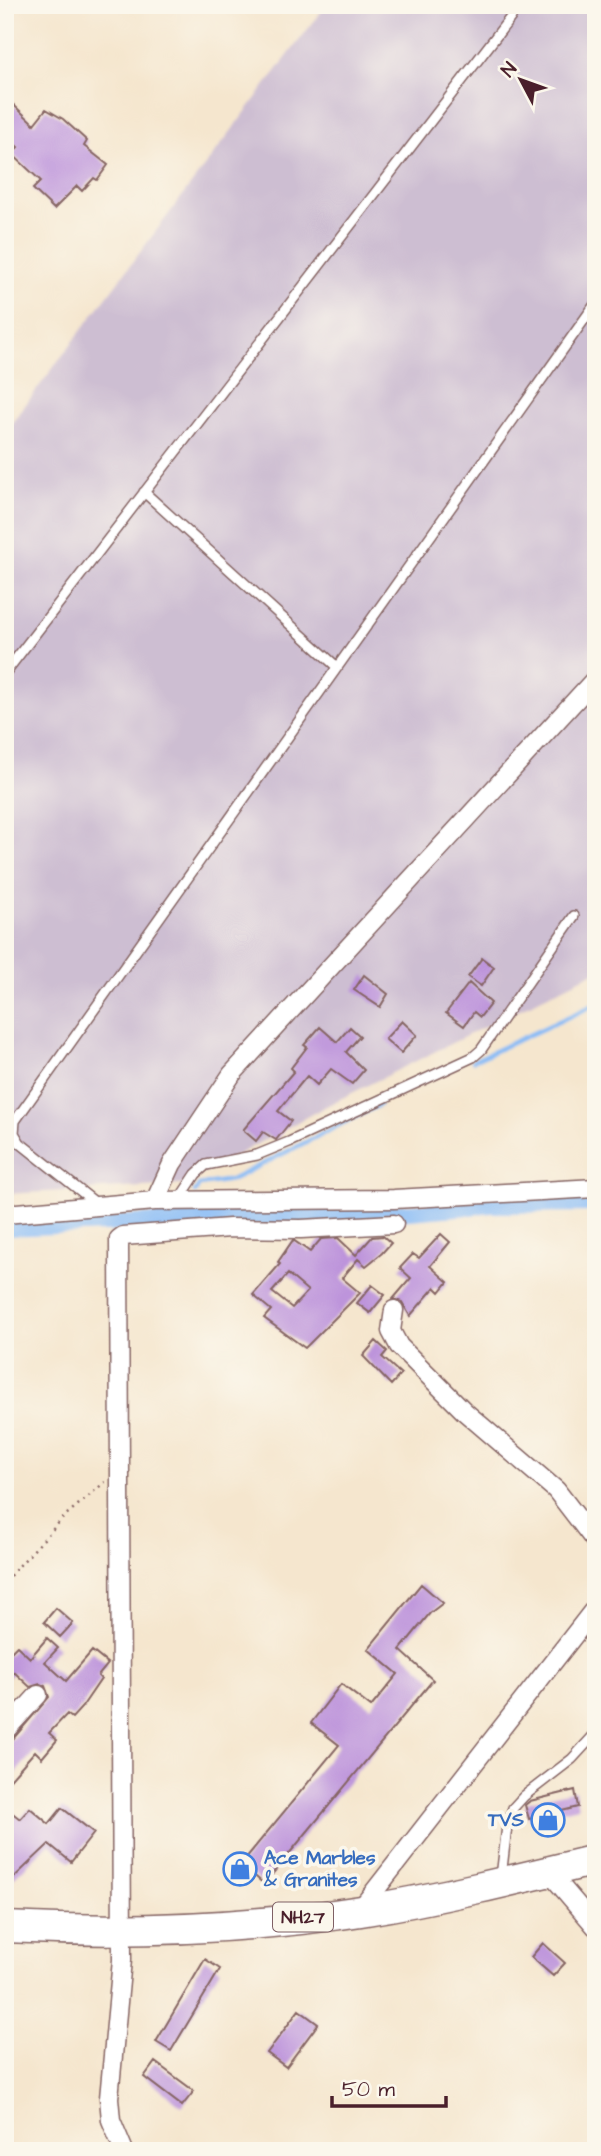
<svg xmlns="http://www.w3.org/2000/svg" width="601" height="2156" font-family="'Architects Daughter',sans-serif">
	<rect width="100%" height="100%" fill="#fbf7ec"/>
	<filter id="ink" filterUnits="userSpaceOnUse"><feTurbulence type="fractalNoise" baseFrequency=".0143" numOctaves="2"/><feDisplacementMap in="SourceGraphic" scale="14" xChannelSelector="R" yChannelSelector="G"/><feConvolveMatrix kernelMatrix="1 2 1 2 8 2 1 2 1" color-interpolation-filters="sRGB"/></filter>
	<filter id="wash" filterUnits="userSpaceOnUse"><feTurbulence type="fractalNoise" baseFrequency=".00686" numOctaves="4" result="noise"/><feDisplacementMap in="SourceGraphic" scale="28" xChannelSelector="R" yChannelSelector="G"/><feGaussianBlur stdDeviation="1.57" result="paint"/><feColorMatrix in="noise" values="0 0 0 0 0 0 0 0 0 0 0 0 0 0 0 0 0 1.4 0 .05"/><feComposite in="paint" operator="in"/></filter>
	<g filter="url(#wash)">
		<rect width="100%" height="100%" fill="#f5e6ce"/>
		<!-- industrial -->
		<path fill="#cdbed2" d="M326,5H596V971L330,1104L182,1185L5,1194V432Z"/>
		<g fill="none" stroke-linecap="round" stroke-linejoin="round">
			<!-- stream -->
			<path stroke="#88bbf6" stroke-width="4.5" d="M473,1061L596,1004
				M195,1192L199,1185L231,1180L379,1105"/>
			<!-- canal -->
			<path stroke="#88bbf6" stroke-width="16" d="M5,1228L410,1212L491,1205L596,1204"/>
		</g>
		<g id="blocks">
			<!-- building -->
			<path fill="#bd94db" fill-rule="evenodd" d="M5,97L34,124L46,109L63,119L87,141L84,146L108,165L97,180L94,178L82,191L77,186L54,209L33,189L41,181L12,154L18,147L5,135Z
				M482,958L494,967L481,986L468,977Z
				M364,975L388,994L380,1007L354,990Z
				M469,983L491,1003L480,1017L474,1012L464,1026L446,1013Z
				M402,1021L417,1035L401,1053L385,1039Z
				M320,1027L337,1042L350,1027L360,1036L346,1052L364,1070L352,1084L331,1069L317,1085L307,1076L278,1111L291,1121L276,1140L263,1132L256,1141L243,1130L294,1071L291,1068L307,1047L304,1045Z
				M441,1234L450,1242L430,1266L448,1282L440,1292L435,1287L410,1316L402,1302L393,1299L411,1278L400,1268L413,1254L419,1258Z
				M383,1236L391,1243L382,1253L366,1266L358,1259L342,1278L360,1293L305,1348L264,1318L271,1310L253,1295L280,1264L278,1262L293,1240L310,1252L321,1239L338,1238L356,1255L372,1237ZM288,1274L308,1291L292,1308L272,1292Z
				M372,1285L385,1295L370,1313L357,1303Z
				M376,1341L387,1351L382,1357L401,1374L391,1385L363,1356Z
				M421,1584L443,1603L430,1613L400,1650L433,1680L264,1884L241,1864L339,1745L311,1723L341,1684L371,1707L398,1674L368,1649Z
				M56,1608L73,1623L60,1637L44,1622Z
				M47,1638L58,1648L45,1662L66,1681L92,1651L108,1664L98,1676L101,1679L82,1707L72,1718L67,1714L49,1733L57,1740L42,1758L35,1751L5,1785V1742L13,1739L49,1697L45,1686L40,1684L30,1687L14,1672L5,1681V1658L17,1646L30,1658Z
				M575,1790L578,1807L529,1819L525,1805L530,1801Z
				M5,1807L20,1819L30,1808L49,1824L62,1808L94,1833L71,1862L49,1844L5,1886Z
				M543,1943L565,1963L553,1976L531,1957Z
				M205,1959L220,1969L171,2051L156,2042Z
				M299,2010L318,2024L286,2067L267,2053Z
				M155,2062L194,2091L182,2106L144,2077Z"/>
		</g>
	</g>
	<g filter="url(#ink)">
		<use href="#blocks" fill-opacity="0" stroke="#866564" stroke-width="2"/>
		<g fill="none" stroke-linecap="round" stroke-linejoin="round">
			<defs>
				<path id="service" d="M144,492L337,667
					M5,673L511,17L516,5
					M178,1201L196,1174L206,1165L257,1155L289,1142L473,1057L481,1050L574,916
					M97,1204L20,1143L14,1133L15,1121L596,303
					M501,1877L507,1826L513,1808L524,1796L572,1759L596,1733"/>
				<path id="minor" d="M155,1201L172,1164L232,1074L596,678
					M5,1214L155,1201L394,1199L596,1188
					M394,1310L391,1331L399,1346L465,1412L556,1490L596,1542
					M5,1731L38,1695
					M549,1872L596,1927
					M359,1911L596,1607
					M124,2151L111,2120L109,2098L122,1960L119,1239L123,1236L230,1228L301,1229L394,1224"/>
				<path id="trunk" d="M5,1927C123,1933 245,1929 361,1911C440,1898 518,1879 596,1860"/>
			</defs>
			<!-- service casing -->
			<use href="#service" stroke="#866564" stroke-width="12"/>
			<!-- minor casing -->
			<use href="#minor" stroke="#866564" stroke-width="21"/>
			<!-- trunk casing -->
			<use href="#trunk" stroke="#866564" stroke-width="33"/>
			<!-- path -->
			<path stroke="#866564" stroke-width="2.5" stroke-dasharray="2 5" stroke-linecap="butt" d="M5,1581L66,1515L105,1482"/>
			<!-- service -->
			<use href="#service" stroke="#fff" stroke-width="9"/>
			<!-- minor -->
			<use href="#minor" stroke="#fff" stroke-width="18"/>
			<!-- trunk -->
			<use href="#trunk" stroke="#fff" stroke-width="30"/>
		</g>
	</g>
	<!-- icons -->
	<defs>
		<symbol id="shop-ring" viewBox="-11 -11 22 22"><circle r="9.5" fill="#fbf7ec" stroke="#3f7fe0" stroke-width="1.5"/><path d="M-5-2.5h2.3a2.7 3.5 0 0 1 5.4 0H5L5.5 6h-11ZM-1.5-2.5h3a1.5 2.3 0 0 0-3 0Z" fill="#3f7fe0"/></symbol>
	</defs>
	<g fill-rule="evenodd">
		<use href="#shop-ring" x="529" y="1801" width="38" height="38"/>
		<use href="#shop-ring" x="221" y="1850" width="38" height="38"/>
	</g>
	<g text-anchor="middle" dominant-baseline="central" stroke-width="7" stroke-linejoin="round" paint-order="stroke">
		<!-- shield labels -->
		<rect fill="#fbf7ec" stroke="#7f6065" stroke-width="2" x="273" y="1902.5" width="60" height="29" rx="5"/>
		<g font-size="18" font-weight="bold" fill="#4a1f2b">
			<text x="303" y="1917">NH27</text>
		</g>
		<!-- shop labels -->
		<g font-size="19" font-weight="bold" fill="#366cbe" stroke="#fbf7ec" text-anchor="end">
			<text x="524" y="1820">TVS</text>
			<text x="264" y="1858" text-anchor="start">Ace Marbles<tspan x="264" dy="22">&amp; Granites</tspan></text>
		</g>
	</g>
	<!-- margin -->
	<rect width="601" height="2156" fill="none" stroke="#fbf7ec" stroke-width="28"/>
	<!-- north arrow -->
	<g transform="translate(521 80) rotate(311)" stroke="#fbf7ec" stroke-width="5" paint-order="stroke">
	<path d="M0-5L12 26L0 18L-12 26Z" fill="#4a1f2b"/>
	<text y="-10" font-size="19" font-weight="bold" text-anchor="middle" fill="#4a1f2b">N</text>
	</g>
	<!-- scale -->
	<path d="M332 2096v10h114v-10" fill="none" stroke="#4a1f2b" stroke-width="3.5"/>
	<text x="342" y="2096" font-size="21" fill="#4a1f2b" stroke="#fbf7ec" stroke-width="5" paint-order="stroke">50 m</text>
</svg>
